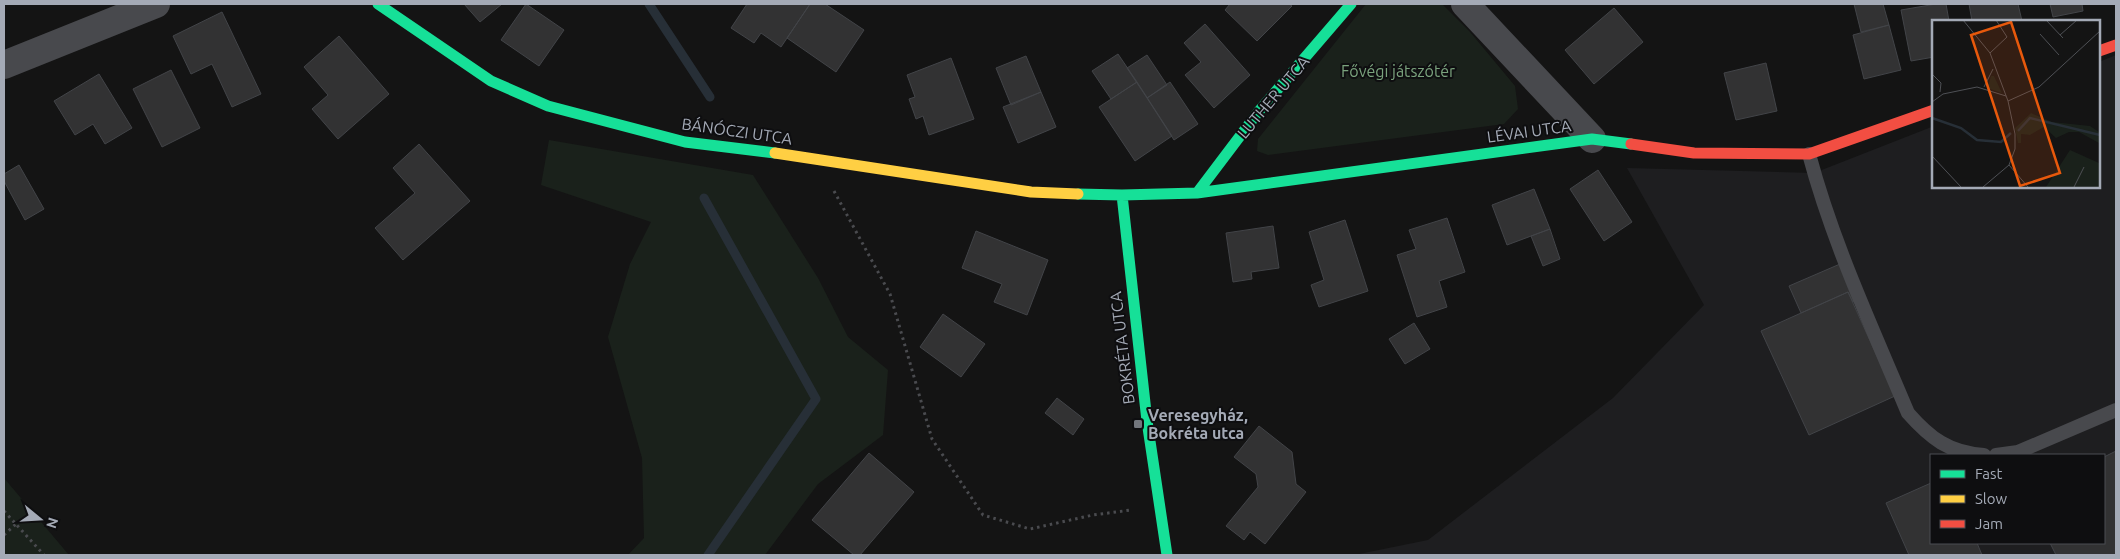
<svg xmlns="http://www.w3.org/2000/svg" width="2120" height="559" font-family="Ubuntu,sans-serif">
	<rect width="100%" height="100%" fill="#141414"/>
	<!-- built -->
	<path fill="#1e1e20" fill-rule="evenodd" d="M2116,55V555H1354L1428,540L1613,398L1704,305L1627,168L1814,173L1934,126V186H2099V62ZM1931,455H2104V543H1931Z"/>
	<!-- green -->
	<path fill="#1a211b" d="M1366,4H1442L1470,32L1515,86L1518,109L1504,124L1268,155L1257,151L1258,139Z
		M549,140L753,175L818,278L848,337L888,370L883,435L818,484L765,555H628L644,538L642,458L608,337L630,264L651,222L541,185Z
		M4,478L69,555H4Z"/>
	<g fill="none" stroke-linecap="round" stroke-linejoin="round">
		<!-- stream -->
		<path stroke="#272f37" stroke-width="9" d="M649,4L710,97
			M704,198L816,399L708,555"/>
	</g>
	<!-- building -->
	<path fill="#323233" stroke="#424448" d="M464,4H502L480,22Z
		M526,4L564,30L539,66L501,40Z
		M747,4H810L781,47L761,33L754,43L731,28Z
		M810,4H825L864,30L836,72L787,38Z
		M1230,4H1289L1292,6L1257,41L1225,10Z
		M1854,4H1883L1889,25L1861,32Z
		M1936,4H1946L1949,21H1934V57L1911,61L1901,10Z
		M1969,4H2018L2022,21H1972Z
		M2050,4H2082L2083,11L2053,17Z
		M1614,8L1643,42L1594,84L1565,50Z
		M222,12L261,94L232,107L212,64L191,74L173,36Z
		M1205,24L1250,75L1214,108L1185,75L1201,62L1184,43Z
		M1889,25L1901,70L1864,79L1853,35Z
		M339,36L389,94L338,139L312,109L328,95L304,67Z
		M1118,54L1137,82L1111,99L1092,71Z
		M1147,55L1167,85L1147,98L1127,68Z
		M1026,56L1041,92L1011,105L996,68Z
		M951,58L974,119L929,135L923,116L916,119L909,99L915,97L907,75Z
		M1766,63L1777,111L1736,120L1724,73Z
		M171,70L200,128L162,147L133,89Z
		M99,74L132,128L105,144L93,124L75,135L54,101Z
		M1137,82L1172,136L1135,161L1099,107Z
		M1170,82L1198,124L1174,140L1147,98Z
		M1041,92L1056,127L1018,143L1003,107Z
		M419,144L470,201L403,260L375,228L415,193L393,168Z
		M19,165L44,209L25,220L4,181V174Z
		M1598,170L1632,222L1604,241L1570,189Z
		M1534,189L1550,229L1507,245L1492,205Z
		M1447,218L1465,272L1439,281L1447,307L1417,317L1397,255L1416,249L1409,230Z
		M1345,220L1368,291L1319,307L1311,285L1324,280L1309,232Z
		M1273,226L1279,268L1251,272L1252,279L1233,282L1226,233Z
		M1550,229L1560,259L1543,266L1531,236Z
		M976,231L1048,260L1027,315L994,302L1002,284L962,268Z
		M1840,264L1856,301L1853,302L1848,292L1801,313L1789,286Z
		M1848,292L1895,396L1809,435L1761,331Z
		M943,314L985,344L961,377L920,347Z
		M1414,323L1430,349L1405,364L1389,339Z
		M1057,398L1084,419L1073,435L1045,413Z
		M1259,426L1292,452L1296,484L1306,492L1265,544L1250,532L1244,540L1226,526L1258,487L1256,474L1234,457Z
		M2116,451V555H2056L2050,543H2104V457Z
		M869,453L914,492L860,555H854L812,520Z
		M1931,483V543H1977L1982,555H1909L1886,503Z"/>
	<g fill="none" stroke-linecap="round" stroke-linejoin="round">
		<!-- path -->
		<path stroke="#4a4b4f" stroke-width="3" stroke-dasharray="2.5 4" stroke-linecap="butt" d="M834,191L890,294L932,439L983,515L1030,529L1093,515L1131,510
			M4,511L44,555
			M4,535L16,524"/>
		<!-- lane -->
		<path stroke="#48494d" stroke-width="14" d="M1809,154C1833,244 1872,327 1908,413C1930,438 1949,453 1984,455
			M1996,455L2018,452L2116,410"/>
		<!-- street -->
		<path stroke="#48494d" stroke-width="28" d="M1465,4L1592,139
			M4,65L156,4"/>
		<!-- fast -->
		<path stroke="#16e098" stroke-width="11" d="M378,4L491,81L548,106L685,142L775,153
			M1197,193L1259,111L1351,4
			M1078,194L1122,195L1197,193L1592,139L1631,144
			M1122,195L1147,421L1167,555"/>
		<!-- slow -->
		<path stroke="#ffcf43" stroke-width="11" d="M775,153L1031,192L1078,194"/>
		<!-- jam -->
		<path stroke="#f24e42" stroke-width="11" d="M2099,51L2116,45
			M1631,144L1694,153L1809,154L1934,110"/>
	</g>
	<!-- markers -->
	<rect fill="#72767d" stroke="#0e0e10" stroke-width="2" x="1133" y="419" width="10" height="10" rx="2.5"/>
	<g text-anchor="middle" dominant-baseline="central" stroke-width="4" stroke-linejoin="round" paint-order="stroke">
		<!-- park labels -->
		<g font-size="16" fill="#7aa27d" stroke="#0e0e10">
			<text x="1398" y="71">Fővégi játszótér</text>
		</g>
		<!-- street labels -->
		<g font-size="16" fill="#a4aab6" stroke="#0e0e10">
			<text transform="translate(1273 97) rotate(-50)">LUTHER UTCA</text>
			<text transform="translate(737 131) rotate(8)">BÁNÓCZI UTCA</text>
			<text transform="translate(1529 131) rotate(-8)">LÉVAI UTCA</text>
			<text transform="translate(1122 348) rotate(-97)">BOKRÉTA UTCA</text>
		</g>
		<!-- poi labels -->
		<g font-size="16" font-weight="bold" fill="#a4aab6" stroke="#0e0e10" text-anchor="start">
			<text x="1148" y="415">Veresegyház,<tspan x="1148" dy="18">Bokréta utca</tspan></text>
		</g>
	</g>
	<!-- overview -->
	<g transform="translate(1932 20)">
		<rect width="168" height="168" fill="#141414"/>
		<path d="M59,56H62L70,73L55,68ZM99,93L120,102L158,106L167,112V123L147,112H137L124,118L112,107L98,115L89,114V123H86L83,108ZM138,130L167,143V167H114Z" fill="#1a211b"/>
		<path fill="none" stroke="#272f37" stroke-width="2.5" d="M0,98L29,108L45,120L69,122L79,113M86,111L98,98L168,115"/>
		<path fill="none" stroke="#4e5055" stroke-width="1" d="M31,0L58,33L76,81L83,114V129L77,145L51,167M114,0L131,18M108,14L127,35M128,15L145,0M58,33L75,17L64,0M0,54L9,63L8,72M52,67L61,49M76,81L107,67L168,11M0,82L11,74L45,67L74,76M0,136L29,167M77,145L96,167M142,167L152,147"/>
		<path fill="#e8590c" fill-opacity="0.15" stroke="#e8590c" stroke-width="2.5" d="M79,2L128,153L88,166L39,15Z"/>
		<rect width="168" height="168" fill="none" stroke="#a4aab6" stroke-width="2.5"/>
	</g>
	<!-- border -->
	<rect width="2120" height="559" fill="none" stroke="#a4aab6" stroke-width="10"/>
	<!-- legend -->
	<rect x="1930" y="454" width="175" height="90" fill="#0e0e10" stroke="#4a4c52"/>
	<rect x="1940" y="470" width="25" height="8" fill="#16e098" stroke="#4a4c52"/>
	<text x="1975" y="479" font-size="15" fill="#a4aab6">Fast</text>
	<rect x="1940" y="495" width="25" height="8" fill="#ffcf43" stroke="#4a4c52"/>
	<text x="1975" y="504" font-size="15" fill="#a4aab6">Slow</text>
	<rect x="1940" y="520" width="25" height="8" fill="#f24e42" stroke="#4a4c52"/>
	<text x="1975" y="529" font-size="15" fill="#a4aab6">Jam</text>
	<!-- north arrow -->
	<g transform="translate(40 519) rotate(108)" stroke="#0e0e10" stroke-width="4" paint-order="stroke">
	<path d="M0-4L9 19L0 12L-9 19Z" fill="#a4aab6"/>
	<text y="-8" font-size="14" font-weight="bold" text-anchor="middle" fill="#a4aab6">N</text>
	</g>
</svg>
